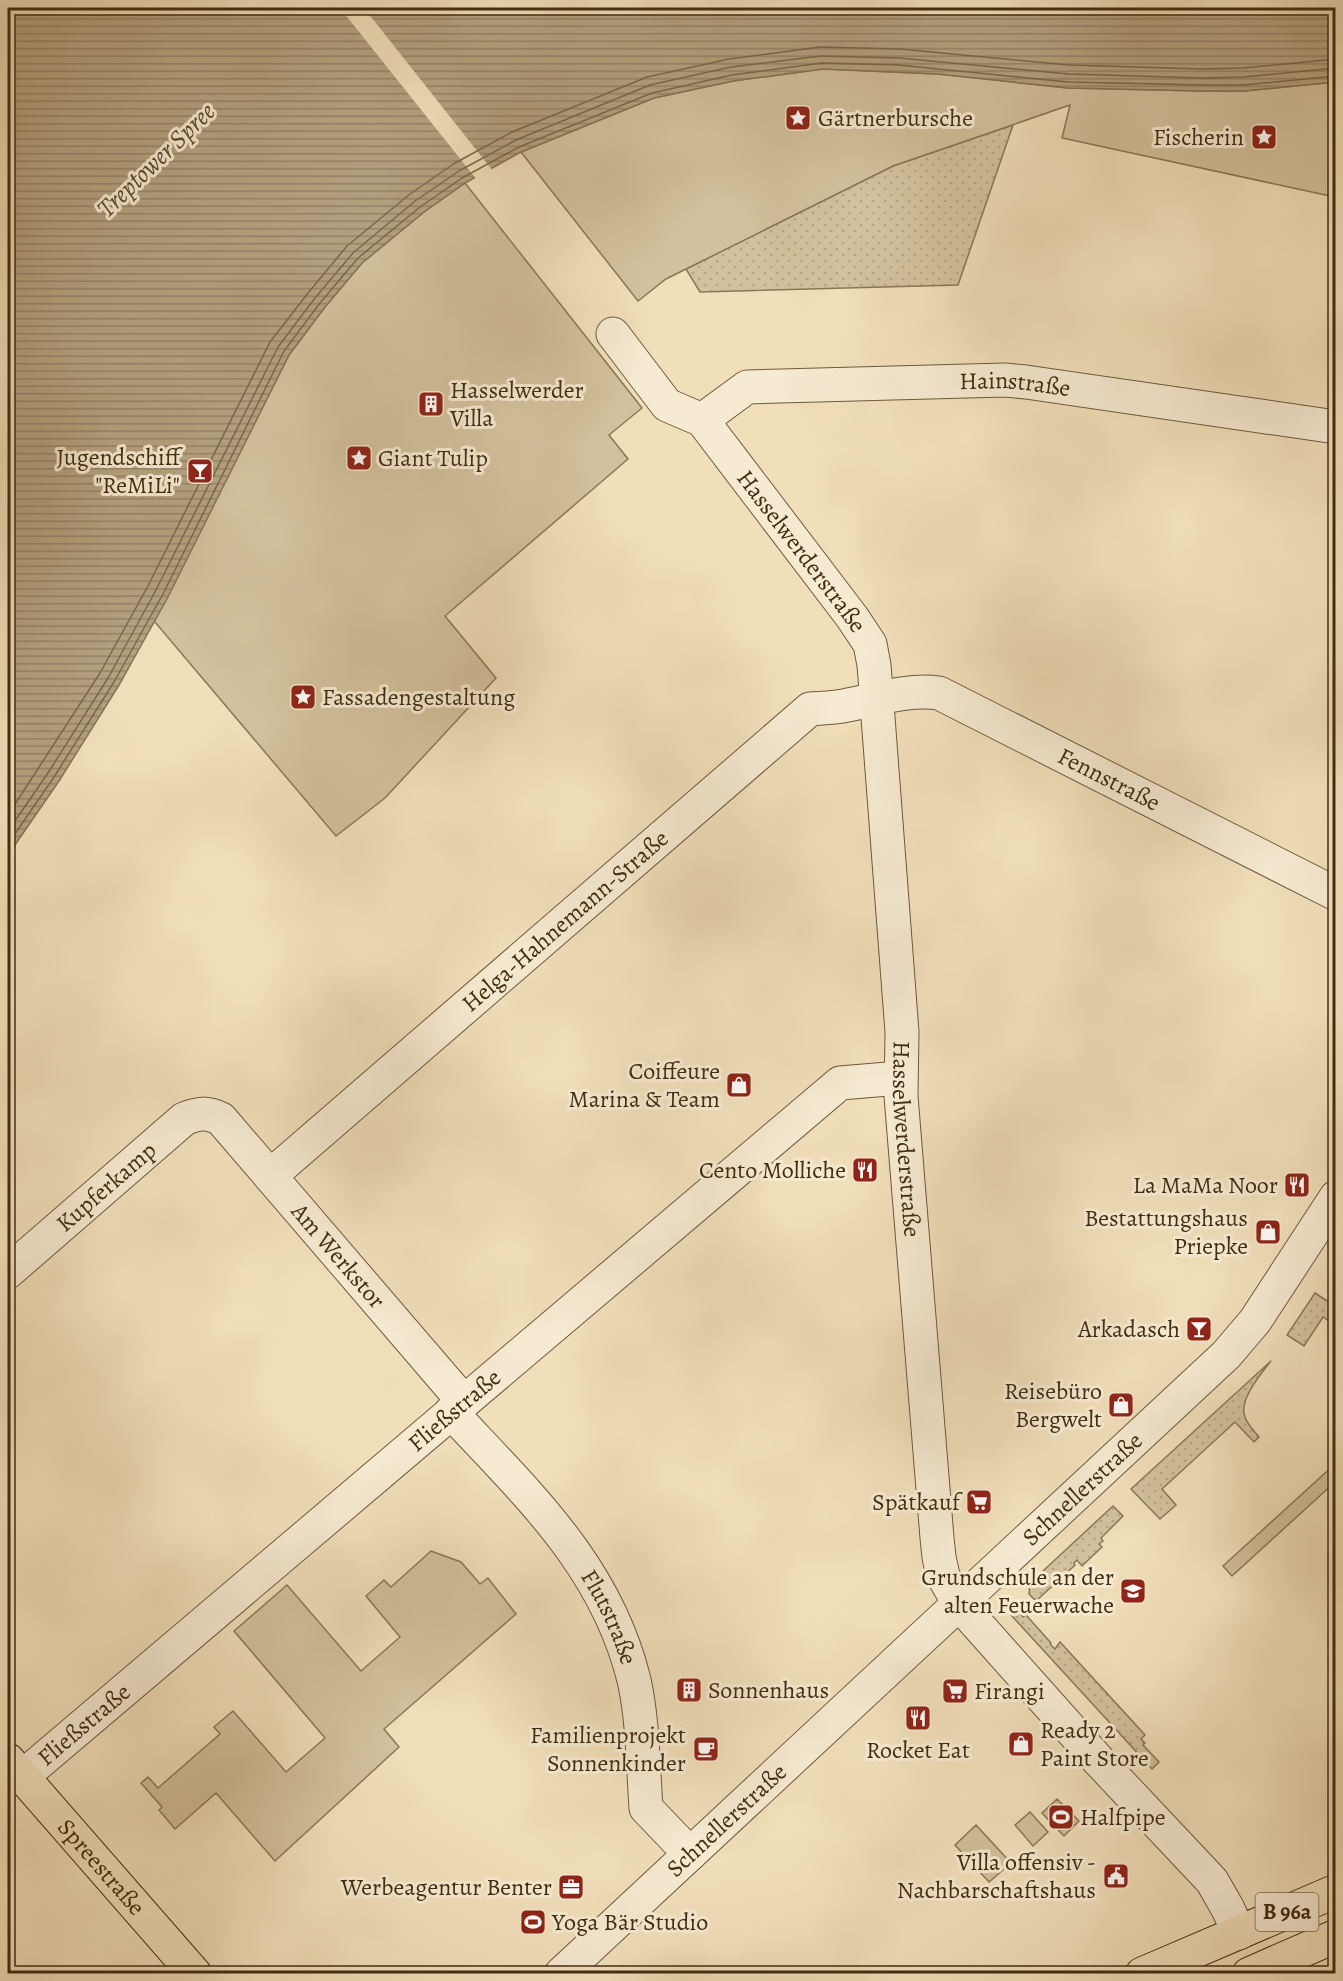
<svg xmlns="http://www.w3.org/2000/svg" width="1343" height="1981" font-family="Alegreya,serif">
	<defs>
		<pattern id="grass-dots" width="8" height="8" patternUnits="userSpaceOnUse" patternTransform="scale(1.5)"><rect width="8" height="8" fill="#d3c19d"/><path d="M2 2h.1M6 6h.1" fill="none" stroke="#b6a686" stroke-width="1.8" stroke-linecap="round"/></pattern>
		<pattern id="water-rules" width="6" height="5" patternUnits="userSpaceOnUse" patternTransform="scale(1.5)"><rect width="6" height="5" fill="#b5a281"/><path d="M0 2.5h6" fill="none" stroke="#958468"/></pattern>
	</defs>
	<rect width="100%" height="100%" fill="#f1dfba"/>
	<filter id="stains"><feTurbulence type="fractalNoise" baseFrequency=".00333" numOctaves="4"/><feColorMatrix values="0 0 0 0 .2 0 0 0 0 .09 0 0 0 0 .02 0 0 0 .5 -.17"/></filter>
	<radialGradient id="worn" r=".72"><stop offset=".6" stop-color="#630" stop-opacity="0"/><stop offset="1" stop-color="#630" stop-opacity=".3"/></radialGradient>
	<!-- grass -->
	<path fill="url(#grass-dots)" stroke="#8a7757" stroke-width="1.5" d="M1013,125L958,285L700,292L686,269L893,166Z
		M1315,1293L1335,1306V1325L1323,1317L1304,1346L1287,1335Z
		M1271,1361C1261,1374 1238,1400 1245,1417C1247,1424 1254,1431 1259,1437L1254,1442L1235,1422L1162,1489L1176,1505L1160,1519L1131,1489Z
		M1113,1506L1123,1516L1101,1538L1103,1541L1099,1544L1102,1547L1082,1566L1077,1560L1074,1563L1075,1565L1036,1601L1029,1594L1030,1583Z
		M1020,1606L1024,1609L1020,1613L1023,1617L1026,1615L1051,1643L1050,1644L1055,1649L1060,1642L1145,1735L1141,1739L1145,1743L1143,1745L1159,1762L1152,1769L1011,1615Z"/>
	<!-- green -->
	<path fill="#d3c19d" stroke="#8a7757" stroke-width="1.5" d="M823,69L938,74L1068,88L1203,91H1244L1335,82V197L1062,138L1070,105L893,166L666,279L638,301L521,152L654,98L733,81Z
		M465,183L642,408L609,435L628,459L445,616L496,678L385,798L336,836L154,621L289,355L325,307L362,263L424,212Z
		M1335,1464V1482L1232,1576L1223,1566Z
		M431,1551L461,1562L480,1584L488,1578L516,1614L384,1729L399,1747L275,1861L216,1793L175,1829L159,1810L162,1807L141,1783L148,1777L158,1788L220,1734L214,1727L233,1711L286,1772L325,1738L234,1631L287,1585L361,1671L400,1637L366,1596L384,1580L391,1587Z
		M1057,1799L1079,1821L1064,1836L1042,1813Z
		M1030,1812L1048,1832L1033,1846L1015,1825Z
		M976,1825L1011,1863L989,1882L955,1845Z"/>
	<!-- water -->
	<path fill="url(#water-rules)" stroke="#877354" stroke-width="1.5" d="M8,8H1335V82L1244,91H1203L1068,88L938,74L823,69L733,81L654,98L521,152L465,183L424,212L362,263L325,307L289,355L168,597L119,685L59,781L8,855Z"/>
	<!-- pier -->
	<path fill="#f1dfba" d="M340,8H364L493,171L477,180Z"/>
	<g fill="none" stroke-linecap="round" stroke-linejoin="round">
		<!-- shore -->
		<path stroke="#7b6849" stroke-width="1.5" d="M8,815L100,673L148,586L270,342L308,293L347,246L410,194L455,163L512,132L647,77L729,59L820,47L900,49L1069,65L1203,69L1243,68L1336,59
			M8,831L48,773L108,678L156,590L278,347L315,298L353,253L415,201L459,171L516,140L650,85L731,67L821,56L899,58L1069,74L1203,78L1244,77L1336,68
			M8,844L54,777L114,682L163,594L284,351L320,303L358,258L420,207L462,178L519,147L652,93L732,75L822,63L899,65L1068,82L1203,85H1244L1336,76"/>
		<defs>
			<g id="minor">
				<path id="s1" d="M613,334L667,405L702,420L852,617L870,644L874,665L902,1032L901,1096L937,1538L939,1557L943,1576L960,1605L1099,1761L1212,1881L1228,1909L1239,1933"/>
				<path id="s2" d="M702,420L747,387L1005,380L1026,382L1336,427"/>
				<path id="s3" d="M270,1176L810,709C823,708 835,708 848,705C879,699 907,689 939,693L1336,894"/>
				<path id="s4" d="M8,1272L184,1119C198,1113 207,1112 221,1119L464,1402"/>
				<path id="s5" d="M451,1412C528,1495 606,1566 634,1680C643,1720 643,1766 646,1808L690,1854"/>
				<path id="s6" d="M22,1777L840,1083L900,1078"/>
				<path id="s7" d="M561,1974L1226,1355L1255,1321L1336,1197"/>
			</g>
			<g id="major">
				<path id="s8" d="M8,1760L195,1974"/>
				<path d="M1142,1974L1336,1891"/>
				<path d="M1249,1974L1336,1936"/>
			</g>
		</defs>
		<!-- minor casing -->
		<use href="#minor" stroke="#6d5a3b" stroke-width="35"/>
		<!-- major casing -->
		<use href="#major" stroke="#412d11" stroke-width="35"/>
		<!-- minor -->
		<use href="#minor" stroke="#f6ead2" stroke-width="33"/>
		<!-- major -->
		<use href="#major" stroke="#f1dfba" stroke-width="33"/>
	</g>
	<!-- icons -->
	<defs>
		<symbol id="sight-square" viewBox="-11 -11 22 22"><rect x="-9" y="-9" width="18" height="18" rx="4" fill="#8f2418" stroke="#f6ead2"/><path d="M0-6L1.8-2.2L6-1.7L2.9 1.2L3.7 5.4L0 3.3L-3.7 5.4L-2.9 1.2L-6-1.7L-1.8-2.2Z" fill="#fff"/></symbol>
		<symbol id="building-square" viewBox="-11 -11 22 22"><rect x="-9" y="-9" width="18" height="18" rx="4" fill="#8f2418" stroke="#f6ead2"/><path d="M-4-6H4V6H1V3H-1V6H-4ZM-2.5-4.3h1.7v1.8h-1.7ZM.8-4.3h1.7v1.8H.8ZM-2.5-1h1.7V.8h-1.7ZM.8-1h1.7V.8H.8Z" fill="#fff"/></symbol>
		<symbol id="bar-square" viewBox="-11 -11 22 22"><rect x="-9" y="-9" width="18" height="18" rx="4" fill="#8f2418" stroke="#f6ead2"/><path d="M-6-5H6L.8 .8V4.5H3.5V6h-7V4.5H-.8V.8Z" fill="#fff"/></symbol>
		<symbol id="shop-square" viewBox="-11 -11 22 22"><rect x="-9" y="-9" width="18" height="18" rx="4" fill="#8f2418" stroke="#f6ead2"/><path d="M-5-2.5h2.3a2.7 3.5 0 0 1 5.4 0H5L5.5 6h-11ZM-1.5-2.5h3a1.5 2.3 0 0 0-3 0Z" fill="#fff"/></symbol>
		<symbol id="restaurant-square" viewBox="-11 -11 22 22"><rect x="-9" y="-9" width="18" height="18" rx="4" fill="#8f2418" stroke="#f6ead2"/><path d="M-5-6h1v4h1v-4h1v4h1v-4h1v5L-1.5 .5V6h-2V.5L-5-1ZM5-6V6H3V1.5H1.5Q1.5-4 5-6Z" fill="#fff"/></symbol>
		<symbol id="supermarket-square" viewBox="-11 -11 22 22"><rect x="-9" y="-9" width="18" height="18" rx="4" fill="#8f2418" stroke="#f6ead2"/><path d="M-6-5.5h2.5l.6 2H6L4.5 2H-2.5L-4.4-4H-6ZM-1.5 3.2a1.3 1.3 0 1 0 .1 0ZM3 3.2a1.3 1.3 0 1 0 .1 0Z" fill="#fff"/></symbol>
		<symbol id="school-square" viewBox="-11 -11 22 22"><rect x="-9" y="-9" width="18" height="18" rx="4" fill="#8f2418" stroke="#f6ead2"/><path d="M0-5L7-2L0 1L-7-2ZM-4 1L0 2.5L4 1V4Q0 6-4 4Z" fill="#fff"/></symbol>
		<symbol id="cafe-square" viewBox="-11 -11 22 22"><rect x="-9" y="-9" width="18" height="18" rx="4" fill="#8f2418" stroke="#f6ead2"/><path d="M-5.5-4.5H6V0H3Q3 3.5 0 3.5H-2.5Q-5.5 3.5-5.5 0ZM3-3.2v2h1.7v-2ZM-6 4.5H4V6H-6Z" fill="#fff"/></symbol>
		<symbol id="stadium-square" viewBox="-11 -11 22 22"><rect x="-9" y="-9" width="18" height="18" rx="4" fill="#8f2418" stroke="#f6ead2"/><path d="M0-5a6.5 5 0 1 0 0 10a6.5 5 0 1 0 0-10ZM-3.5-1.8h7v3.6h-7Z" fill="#fff"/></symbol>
		<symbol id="civic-square" viewBox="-11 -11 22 22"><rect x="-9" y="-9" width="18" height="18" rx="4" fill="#8f2418" stroke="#f6ead2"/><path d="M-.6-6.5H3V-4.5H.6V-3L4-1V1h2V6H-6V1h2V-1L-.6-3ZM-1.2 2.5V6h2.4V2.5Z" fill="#fff"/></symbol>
		<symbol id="office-square" viewBox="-11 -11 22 22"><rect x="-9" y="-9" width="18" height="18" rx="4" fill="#8f2418" stroke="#f6ead2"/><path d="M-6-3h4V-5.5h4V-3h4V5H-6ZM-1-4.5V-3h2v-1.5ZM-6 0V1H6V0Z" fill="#fff"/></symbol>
	</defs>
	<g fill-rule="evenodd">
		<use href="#sight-square" x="783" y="103" width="30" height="30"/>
		<use href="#sight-square" x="1249" y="122" width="30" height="30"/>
		<use href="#building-square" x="416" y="389" width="30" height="30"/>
		<use href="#sight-square" x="344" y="443" width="30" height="30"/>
		<use href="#bar-square" x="185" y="456" width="30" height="30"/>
		<use href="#sight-square" x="288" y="682" width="30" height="30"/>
		<use href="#shop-square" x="724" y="1070" width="30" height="30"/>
		<use href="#restaurant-square" x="850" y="1155" width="30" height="30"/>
		<use href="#restaurant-square" x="1282" y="1170" width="30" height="30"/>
		<use href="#shop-square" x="1253" y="1217" width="30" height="30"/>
		<use href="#bar-square" x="1184" y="1314" width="30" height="30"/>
		<use href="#shop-square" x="1106" y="1390" width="30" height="30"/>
		<use href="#supermarket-square" x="964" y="1487" width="30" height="30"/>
		<use href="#school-square" x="1118" y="1576" width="30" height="30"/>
		<use href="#building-square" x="674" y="1675" width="30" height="30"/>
		<use href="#supermarket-square" x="940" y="1676" width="30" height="30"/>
		<use href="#restaurant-square" x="903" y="1703" width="30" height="30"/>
		<use href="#shop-square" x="1006" y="1729" width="30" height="30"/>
		<use href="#cafe-square" x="691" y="1734" width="30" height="30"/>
		<use href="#stadium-square" x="1046" y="1802" width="30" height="30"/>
		<use href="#civic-square" x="1101" y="1861" width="30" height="30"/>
		<use href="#office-square" x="556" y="1872" width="30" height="30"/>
		<use href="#stadium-square" x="518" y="1907" width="30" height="30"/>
	</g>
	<g text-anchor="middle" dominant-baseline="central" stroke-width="6" stroke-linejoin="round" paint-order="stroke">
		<!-- shield labels -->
		<rect fill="#f6ead2" stroke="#77664b" stroke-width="1.5" x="1255.5" y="1893" width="63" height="38" rx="4.5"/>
		<g font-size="22" font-weight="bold" fill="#412d11">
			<text x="1287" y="1912">B 96a</text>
		</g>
		<!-- poi labels -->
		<g font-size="24" fill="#412d11" stroke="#f6ead2" text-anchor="end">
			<text x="818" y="118" text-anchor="start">Gärtnerbursche</text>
			<text x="1244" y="137">Fischerin</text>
			<text x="450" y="390" text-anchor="start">Hasselwerder<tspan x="450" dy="28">Villa</tspan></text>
			<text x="180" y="457">Jugendschiff<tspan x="180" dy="28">"ReMiLi"</tspan></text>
			<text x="378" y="458" text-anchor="start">Giant Tulip</text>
			<text x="322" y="697" text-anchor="start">Fassadengestaltung</text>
			<text x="720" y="1071">Coiffeure<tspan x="720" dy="28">Marina &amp; Team</tspan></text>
			<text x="846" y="1170">Cento Molliche</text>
			<text x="1278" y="1185">La MaMa Noor</text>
			<text x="1248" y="1218">Bestattungshaus<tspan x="1248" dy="28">Priepke</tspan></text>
			<text x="1180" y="1329">Arkadasch</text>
			<text x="1102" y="1391">Reisebüro<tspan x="1102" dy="28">Bergwelt</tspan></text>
			<text x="960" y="1502">Spätkauf</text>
			<text x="1114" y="1577">Grundschule an der<tspan x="1114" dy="28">alten Feuerwache</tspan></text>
			<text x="708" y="1690" text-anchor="start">Sonnenhaus</text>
			<text x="974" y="1691" text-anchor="start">Firangi</text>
			<text x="1040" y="1730" text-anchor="start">Ready 2<tspan x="1040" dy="28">Paint Store</tspan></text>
			<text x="686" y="1735">Familienprojekt<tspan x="686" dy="28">Sonnenkinder</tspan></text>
			<text x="918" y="1750" text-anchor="middle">Rocket Eat</text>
			<text x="1080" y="1817" text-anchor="start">Halfpipe</text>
			<text x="1096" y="1862">Villa offensiv -<tspan x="1096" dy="28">Nachbarschaftshaus</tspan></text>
			<text x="552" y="1887">Werbeagentur Benter</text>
			<text x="552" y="1922" text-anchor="start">Yoga Bär Studio</text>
		</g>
		<!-- street labels -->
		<g font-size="24" fill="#412d11" stroke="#f6ead2">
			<text stroke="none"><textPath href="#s2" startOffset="324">Hainstraße</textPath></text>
			<text stroke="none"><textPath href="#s1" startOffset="292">Hasselwerderstraße</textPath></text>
			<text stroke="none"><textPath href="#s3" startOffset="1035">Fennstraße</textPath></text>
			<text stroke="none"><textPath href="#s3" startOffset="390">Helga-Hahnemann-Straße</textPath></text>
			<text stroke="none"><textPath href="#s1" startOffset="904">Hasselwerderstraße</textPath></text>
			<text stroke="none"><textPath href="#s4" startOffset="130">Kupferkamp</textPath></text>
			<text stroke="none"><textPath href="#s4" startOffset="452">Am Werkstor</textPath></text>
			<text stroke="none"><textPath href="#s6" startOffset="567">Fließstraße</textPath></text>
			<text stroke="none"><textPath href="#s7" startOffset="712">Schnellerstraße</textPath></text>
			<text stroke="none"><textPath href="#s5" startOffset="261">Flutstraße</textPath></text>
			<text stroke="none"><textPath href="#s6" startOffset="81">Fließstraße</textPath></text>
			<text stroke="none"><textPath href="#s7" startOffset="226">Schnellerstraße</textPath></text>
			<text stroke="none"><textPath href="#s8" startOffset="142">Spreestraße</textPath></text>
		</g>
		<!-- water labels -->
		<g font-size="26" font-style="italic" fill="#5e4a2d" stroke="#f6ead2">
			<text transform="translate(156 160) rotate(-44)">Treptower Spree</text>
		</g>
	</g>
	<!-- margin -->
	<rect width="1343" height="1981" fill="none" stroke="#f1dfba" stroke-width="30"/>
	<rect x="9" y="9" width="1325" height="1963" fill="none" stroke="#412d11" stroke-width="3"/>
	<rect x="15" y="15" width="1313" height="1951" fill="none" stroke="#412d11" stroke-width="1.5"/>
	<rect width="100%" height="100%" filter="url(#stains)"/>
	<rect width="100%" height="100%" fill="url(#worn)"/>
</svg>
